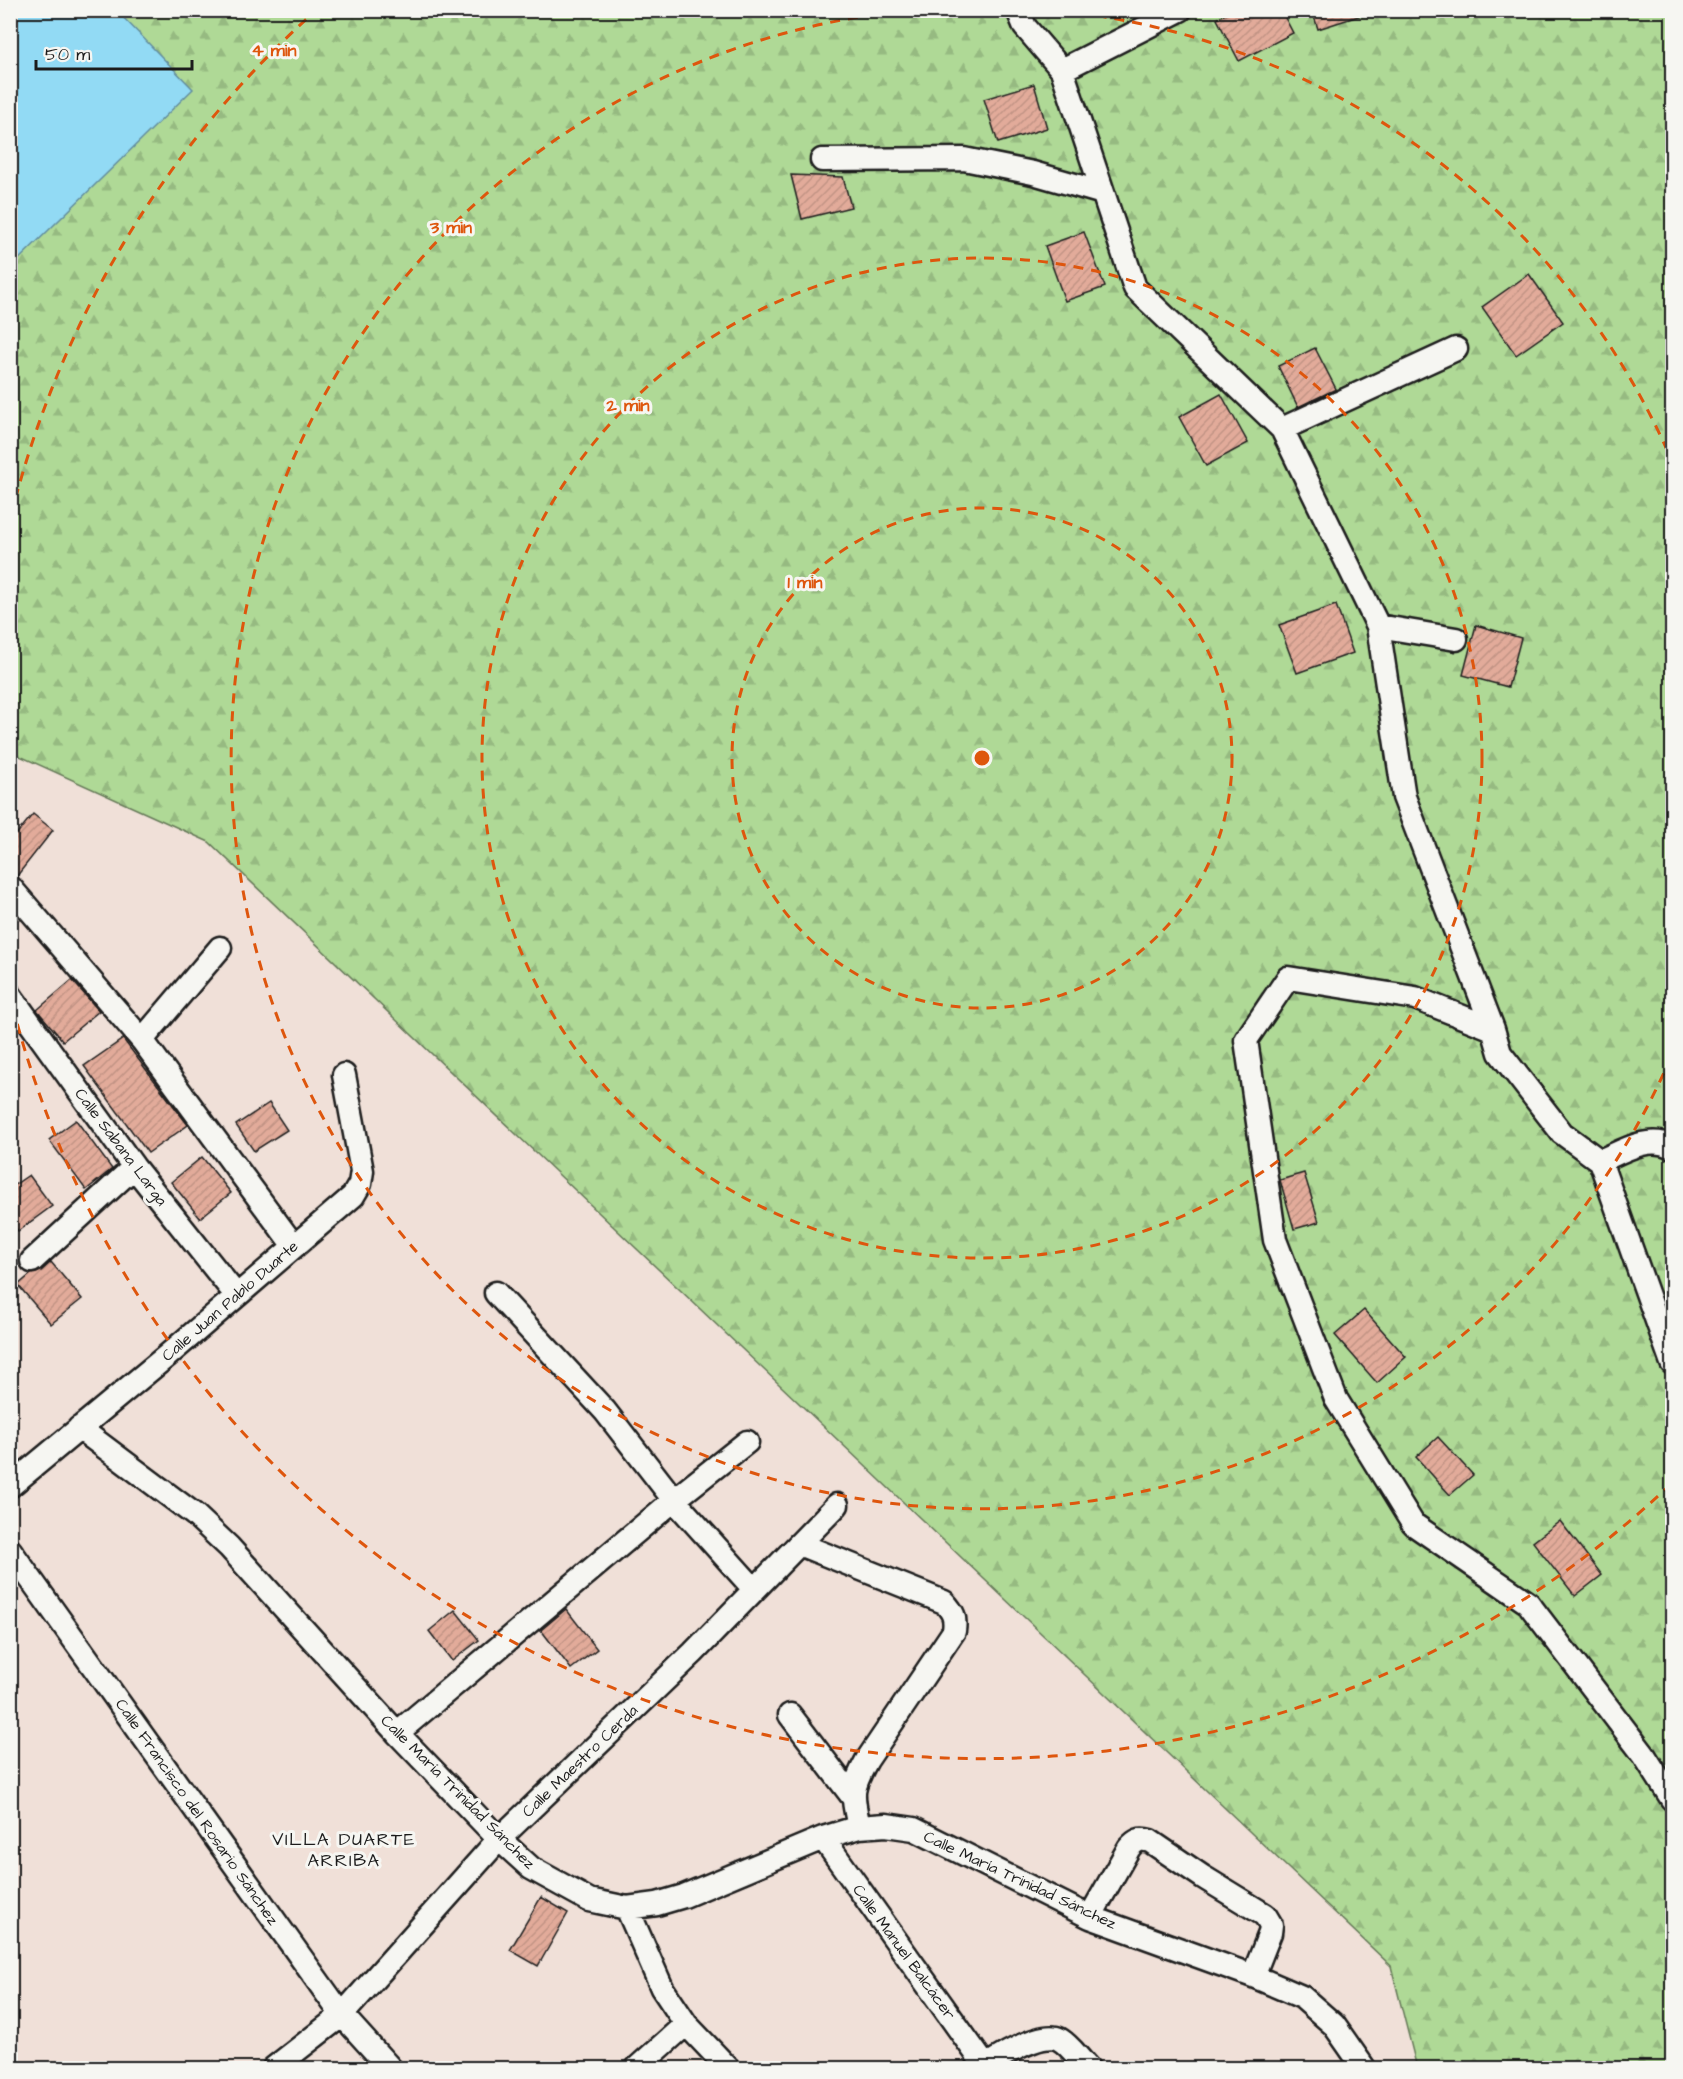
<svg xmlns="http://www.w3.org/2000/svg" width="1683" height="2079" font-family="'Architects Daughter',sans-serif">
	<defs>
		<pattern id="forest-firs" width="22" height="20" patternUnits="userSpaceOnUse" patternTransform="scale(1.5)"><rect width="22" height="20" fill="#afd996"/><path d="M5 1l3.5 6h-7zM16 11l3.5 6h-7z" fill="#96ba81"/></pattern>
		<pattern id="building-hatch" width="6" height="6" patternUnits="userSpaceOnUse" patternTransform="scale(1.5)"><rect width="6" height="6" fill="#e2ab9a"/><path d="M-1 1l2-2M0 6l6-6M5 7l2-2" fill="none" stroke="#c19384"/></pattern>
	</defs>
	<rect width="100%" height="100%" fill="#f0e0d8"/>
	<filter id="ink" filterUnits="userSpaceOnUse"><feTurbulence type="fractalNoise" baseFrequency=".0167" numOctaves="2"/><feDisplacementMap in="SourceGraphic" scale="12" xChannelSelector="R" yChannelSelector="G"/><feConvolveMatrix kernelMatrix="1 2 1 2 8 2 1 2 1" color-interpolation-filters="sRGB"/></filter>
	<g filter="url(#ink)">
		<!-- forest -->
		<path fill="url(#forest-firs)" stroke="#667a59" stroke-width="1.5" d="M11,11H1672V2068H1417L1391,1966L209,842L11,752Z"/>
		<!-- water -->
		<path fill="#92daf4" stroke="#638e9e" stroke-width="1.5" d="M11,10L117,11L193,89L11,267Z"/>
		<!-- building -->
		<path fill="url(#building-hatch)" stroke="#1c1c1c" stroke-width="1.5" d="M1232,10H1281L1293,33L1239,61L1217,19Z
			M1312,10H1365V14L1318,29Z
			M1034,84L1047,128L998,143L984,99Z
			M791,175L843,177L851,207L802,219Z
			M1084,232L1105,287L1065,301L1045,246Z
			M1529,274L1563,322L1516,355L1482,307Z
			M1315,348L1336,389L1298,407L1278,366Z
			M1221,394L1248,443L1206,466L1179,417Z
			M1336,605L1353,653L1297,673L1279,625Z
			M1476,625L1521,638L1508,687L1463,675Z
			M33,814L53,830L17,876L10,874V842Z
			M72,980L99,1011L63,1041L37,1010Z
			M123,1039L188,1125L148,1153L84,1066Z
			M269,1103L287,1130L254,1151L236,1125Z
			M76,1120L112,1169L86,1190L49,1140Z
			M202,1157L231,1193L200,1218L171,1182Z
			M1304,1173L1319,1222L1294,1229L1280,1180Z
			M29,1175L52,1206L18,1231L10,1221V1188Z
			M51,1262L82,1299L51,1324L18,1285L31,1274L41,1271Z
			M1364,1310L1406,1357L1377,1383L1335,1335Z
			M1438,1437L1473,1475L1450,1495L1416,1457Z
			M1560,1521L1602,1575L1575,1596L1533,1542Z
			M566,1609L597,1649L571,1669L541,1630Z
			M455,1610L479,1640L452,1661L429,1631Z
			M541,1897L568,1913L538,1966L510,1950Z"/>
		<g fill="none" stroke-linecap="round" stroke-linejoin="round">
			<defs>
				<path id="minor" d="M1018,10L1025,27L1062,70L1135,288L1282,429L1378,626L1404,797L1493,1029L1500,1053L1562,1133L1600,1161C1621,1152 1649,1134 1672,1147
					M1062,70L1180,10
					M822,160L964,159L1033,173L1103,193
					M1282,429L1456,349
					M1378,626L1456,639
					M10,887L142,1040L294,1246
					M10,995L134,1167L236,1295
					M1493,1029L1415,998L1288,978L1246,1040L1275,1240L1336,1399L1413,1524L1528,1603L1644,1755L1672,1799
					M142,1040L220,948
					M1600,1161L1672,1363
					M32,1261L134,1167
					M496,1293L605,1411L674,1500L754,1589
					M79,1428L195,1515L229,1547L397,1733L499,1839L531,1868L589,1900L627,1908L657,1904L684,1896L823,1838L859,1827L886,1825L914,1829L1090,1917L1253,1976L1302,1997L1334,2025L1364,2068
					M10,1486L168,1355L353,1196L360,1184L362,1171L344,1075
					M799,1544L944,1602C953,1612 956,1617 954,1631L867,1760C850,1791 852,1794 859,1827
					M10,1550L342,2015L390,2068
					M790,1715L852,1796
					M397,1733L674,1500L747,1442
					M823,1838L986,2067
					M627,1908L662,1988L686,2024L728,2068
					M1090,1917L1129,1848C1136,1840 1140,1838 1150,1841L1203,1877L1265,1915L1271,1925L1270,1933L1253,1976
					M274,2068L342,2015L499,1839L693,1653L837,1505
					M637,2068L686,2024
					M983,2068C998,2058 1042,2030 1059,2039C1070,2045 1079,2059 1088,2068"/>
			</defs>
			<!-- minor casing -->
			<use href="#minor" stroke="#1c1c1c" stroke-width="27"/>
			<!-- minor -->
			<use href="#minor" stroke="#f6f6f2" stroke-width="22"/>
		</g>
	</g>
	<!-- distance rings -->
	<g fill="none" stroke="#de560d" stroke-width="3" stroke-dasharray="10 8">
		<circle cx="982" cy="758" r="250"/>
		<circle cx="982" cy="758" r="500"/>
		<path d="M1671 1057A751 751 0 1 1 903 11M1061 11A751 751 0 0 1 1671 459"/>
		<path d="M1671 1484A1001 1001 0 0 1 11 1000M11 516A1001 1001 0 0 1 312 14"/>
	</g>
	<g text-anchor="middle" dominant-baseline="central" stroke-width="6" stroke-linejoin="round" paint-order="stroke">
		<!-- street labels -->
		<g font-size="16" fill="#1c1c1c" stroke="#f6f6f2">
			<text transform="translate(121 1147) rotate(53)">Calle Sabana Larga</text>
			<text transform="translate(230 1301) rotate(-41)">Calle Juan Pablo Duarte</text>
			<text transform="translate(580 1761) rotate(-44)">Calle Maestro Cerda</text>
			<text transform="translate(458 1792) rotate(45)">Calle María Trinidad Sánchez</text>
			<text transform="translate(197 1812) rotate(55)">Calle Francisco del Rosario Sánchez</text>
			<text transform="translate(1020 1880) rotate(25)">Calle María Trinidad Sánchez</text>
			<text transform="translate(904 1952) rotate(54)">Calle Manuel Balcácer</text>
		</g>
		<!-- neighbourhood labels -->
		<g font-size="18" letter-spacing="1.5" fill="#1c1c1c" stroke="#f6f6f2">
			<text x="344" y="1839">VILLA DUARTE<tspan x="344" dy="21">ARRIBA</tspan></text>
		</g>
	</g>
	<circle cx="982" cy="758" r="9" fill="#de560d" stroke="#f6f6f2" stroke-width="3"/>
	<g font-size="18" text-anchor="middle" font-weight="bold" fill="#de560d" stroke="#f6f6f2" stroke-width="6" stroke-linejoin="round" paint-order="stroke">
		<text x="274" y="56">4 min</text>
		<text x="451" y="233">3 min</text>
		<text x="628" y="411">2 min</text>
		<text x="805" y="588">1 min</text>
	</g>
	<!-- margin -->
	<rect width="1683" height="2079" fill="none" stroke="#f6f6f2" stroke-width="36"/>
	<rect x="18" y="18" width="1647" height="2043" fill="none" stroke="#1c1c1c" stroke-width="2" filter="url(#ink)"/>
	<!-- scale -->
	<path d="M36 60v9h156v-9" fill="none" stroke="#1c1c1c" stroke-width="3"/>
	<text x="45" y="60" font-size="18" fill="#1c1c1c" stroke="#f6f6f2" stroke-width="4.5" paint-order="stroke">50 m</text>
</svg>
